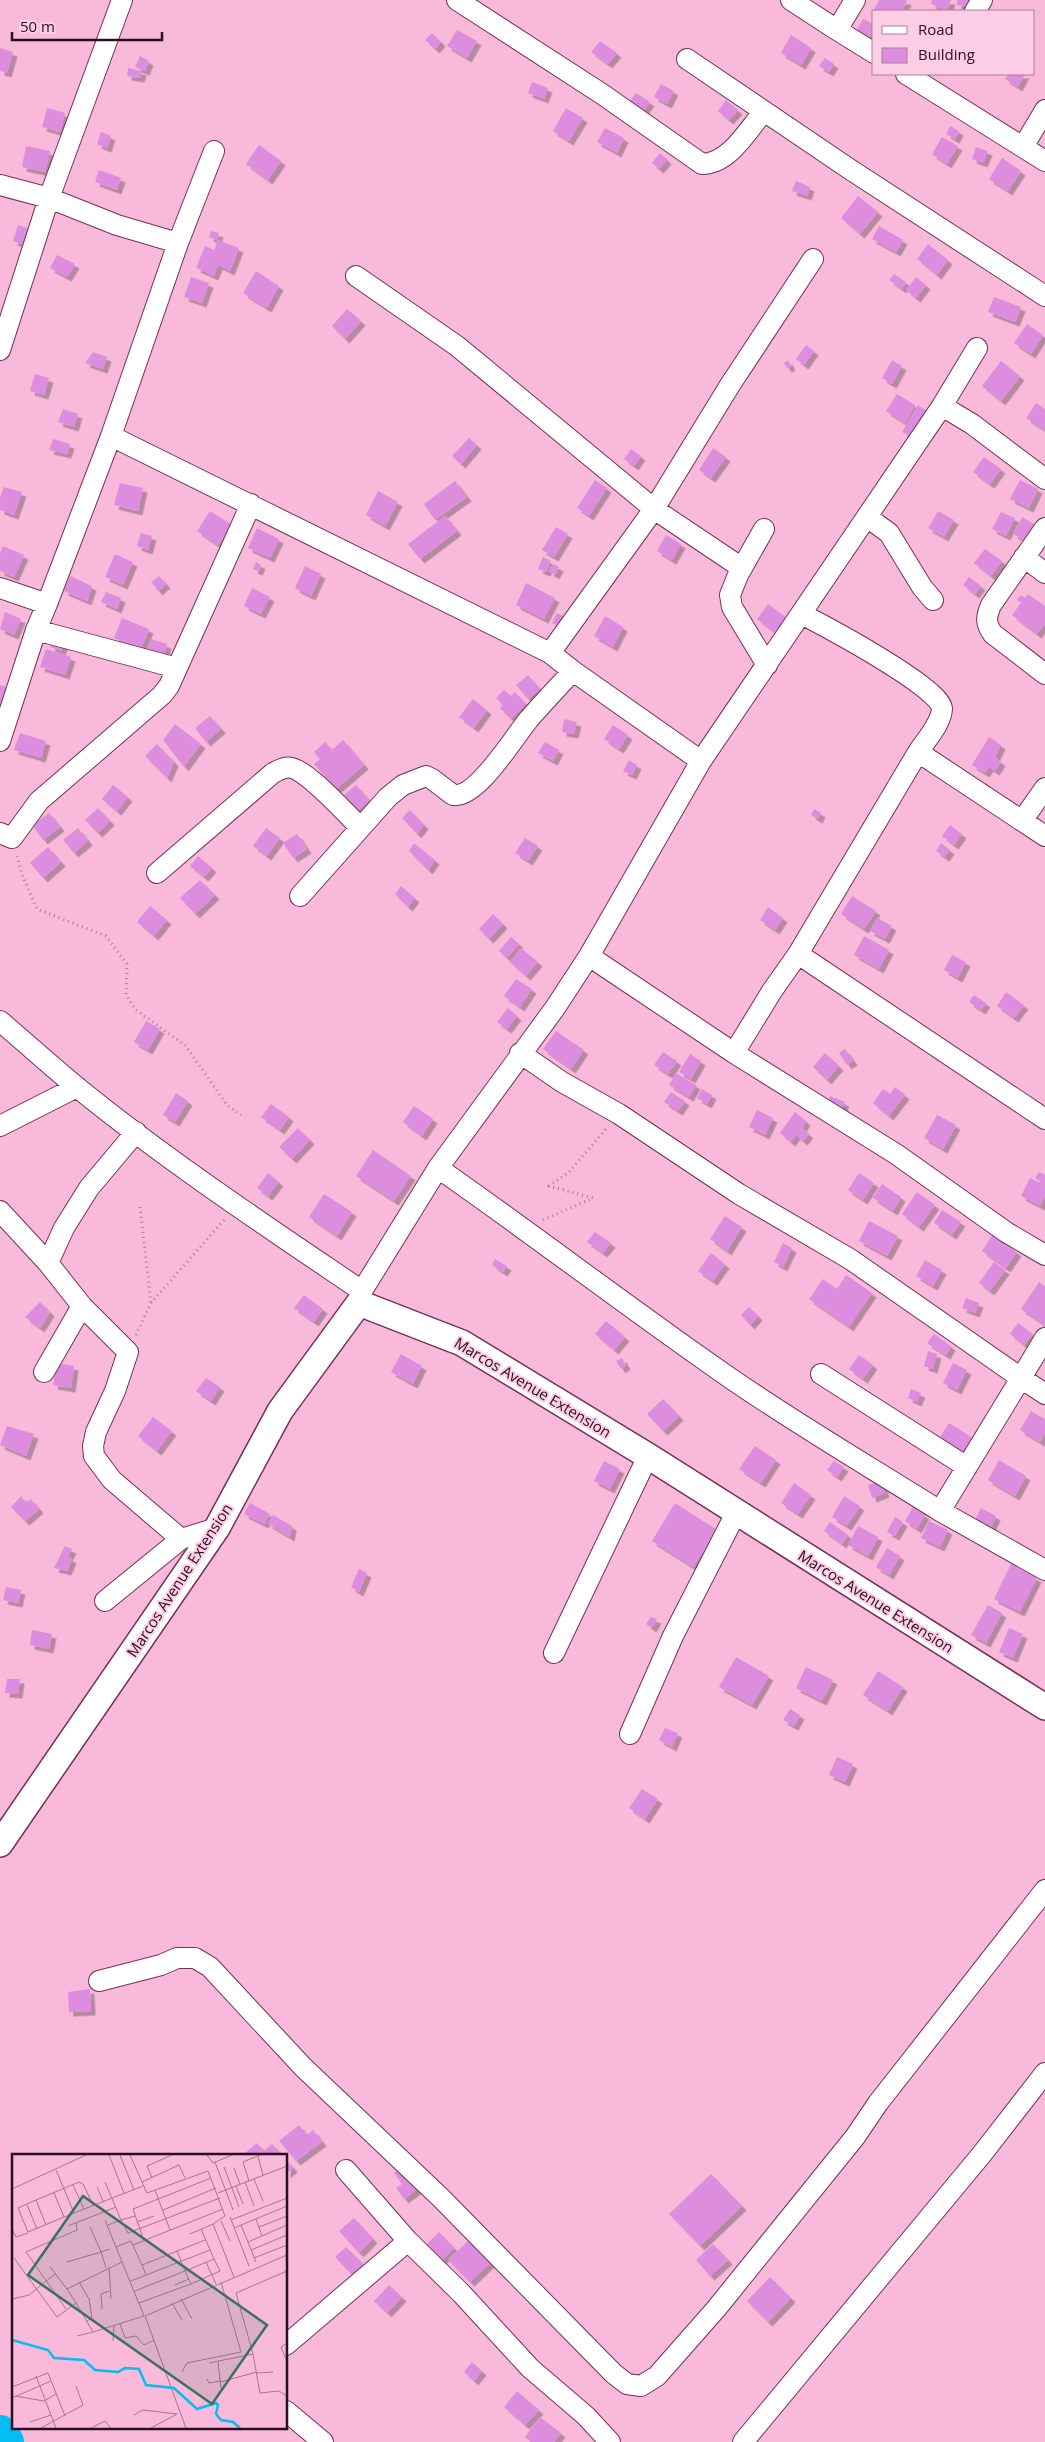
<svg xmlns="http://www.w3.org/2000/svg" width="1045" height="2442" font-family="'Open Sans',sans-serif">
	<defs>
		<filter id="shadow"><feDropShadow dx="4.5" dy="4.5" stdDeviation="0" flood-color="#0004"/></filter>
	</defs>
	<rect width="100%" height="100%" fill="#f9b9db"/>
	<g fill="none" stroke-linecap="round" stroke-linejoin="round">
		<!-- river -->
		<path stroke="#03bef1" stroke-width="36" d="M0,2433L6,2442"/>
	</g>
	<!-- building -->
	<path fill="#dd8dde" filter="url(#shadow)" d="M879,0H905L907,1L902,11H877L874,10Z
		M932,0H951L947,11L931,4Z
		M957,0H971V7L957,5Z
		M863,19L874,25L870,37L857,30Z
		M457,30L477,41L467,58L447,46Z
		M432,33L441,42L435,49L425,40Z
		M791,35L811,48L801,65L781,53Z
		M600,41L617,53L608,64L591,52Z
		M0,48L13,52L7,73L0,71Z
		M140,56L149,61L145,71L135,67Z
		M825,58L834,64L829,72L819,66Z
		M128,68L142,71L140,78L127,76Z
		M1008,74H1025L1018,87L1005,79Z
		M532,82L548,88L544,99L528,93Z
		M661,84L674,91L667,104L654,97Z
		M636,93L650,102L641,114L627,105Z
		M726,100L738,110L729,120L718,111Z
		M47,108L65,113L60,132L42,127Z
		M566,108L583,118L569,141L553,131Z
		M950,126L959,131L955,139L946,134Z
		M605,128L624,138L617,153L597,142Z
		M101,132L111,136L107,148L97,144Z
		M942,137L958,146L947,164L932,154Z
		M259,145L281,161L268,180L246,164Z
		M26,146L50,151L45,172L22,167Z
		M976,147L988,151L983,163L972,159Z
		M660,153L667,160L659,169L652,163Z
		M1002,158L1021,171L1008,191L989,179Z
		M99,170L121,178L117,190L95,182Z
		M796,181L810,187L807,196L792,191Z
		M858,196L878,212L860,234L841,218Z
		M18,225L33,230L28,246L13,241Z
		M879,226L903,240L896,252L872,239Z
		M211,231L219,233L217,240L209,237Z
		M218,240L239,248L230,271L218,265L214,276L196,268L205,246L214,250Z
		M928,244L948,260L937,275L917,259Z
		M57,255L75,264L67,277L50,268Z
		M256,271L279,286L267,308L243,293Z
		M894,274L906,282L902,289L889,280Z
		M191,277L209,283L202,303L184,297Z
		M916,277L926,285L916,298L906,290Z
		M994,297L1021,307L1015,322L988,312Z
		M347,309L361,321L345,339L332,326Z
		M1027,324L1043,335L1031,354L1014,343Z
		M806,345L814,351L804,365L796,359Z
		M93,352L107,357L103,369L85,363Z
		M788,360L791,366L787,368L784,363Z
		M892,360L902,366L892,384L882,378Z
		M1001,361L1020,376L1001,401L982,386Z
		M35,374L49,378L44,395L30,391Z
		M897,394L915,405L905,423L886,411Z
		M1036,403L1045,409V430L1026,418Z
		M918,405L929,412L914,439L902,432Z
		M63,409L78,414L74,427L58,422Z
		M469,438L477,445L461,464L452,456Z
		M53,439L70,444L67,454L49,450Z
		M713,448L726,457L711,478L699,470Z
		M631,449L641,456L634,466L624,459Z
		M984,457L1001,469L990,484L973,472Z
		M595,480L607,488L589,516L577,508Z
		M1020,480L1038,489L1029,508L1010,499Z
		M455,481L467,497L435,520L424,504Z
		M120,483L143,488L138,511L114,505Z
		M4,487L22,492L14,515L0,510V498Z
		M378,491L398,502L385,526L366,515Z
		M210,511L232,525L218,545L197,531Z
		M938,511L954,520L944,537L928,528Z
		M1001,512L1015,518L1006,536L992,529Z
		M445,516L457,531L420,559L408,544Z
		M1022,517L1041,528L1032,544L1013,534Z
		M556,527L568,534L554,557L542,550Z
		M257,528L279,539L270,558L248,548Z
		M141,533L152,536L148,550L137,546Z
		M666,535L681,544L672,560L657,551Z
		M3,546L24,555L14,577L0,571V553Z
		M985,549L1002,561L991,576L974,563Z
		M115,554L133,562L123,585L105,577Z
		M543,557L551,561L546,572L538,569Z
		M256,562L261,565L258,571L253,569Z
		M553,564L559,567L555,575L549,571Z
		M305,566L321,574L311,596L295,588Z
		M70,576L92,586L87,601L64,591Z
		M159,576L166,584L158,591L151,582Z
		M969,577L981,586L975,594L963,585Z
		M526,583L555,598L544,619L516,605Z
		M252,588L270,597L261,614L244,606Z
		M106,592L121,598L117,609L101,602Z
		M1028,594L1045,606V624L1037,634L1012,615L1021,603L1017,600L1021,595L1025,598Z
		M768,604L787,618L776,633L757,619Z
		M5,612L21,619L14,635L0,629Z
		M557,613L567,618L562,628L552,623Z
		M605,616L623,627L613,647L594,636Z
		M122,618L149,629L141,649L114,638Z
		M151,639L167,644L163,657L147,652Z
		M53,640L64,643L61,651L50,647Z
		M46,649L71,657L65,675L40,667Z
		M528,675L540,689L528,699L516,685Z
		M0,685L7,687L0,716Z
		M504,690L511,696L515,692L526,704L511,719L500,708L503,705L496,698Z
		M473,699L487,710L474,728L459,717Z
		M210,716L221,729L206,742L195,728Z
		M564,719L577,722L574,734L562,732Z
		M175,724L201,744L184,767L163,740Z
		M613,725L628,735L619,749L604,739Z
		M20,733L46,741L41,758L14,750Z
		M989,737L1001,745L995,757L1001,762L995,771L989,767L985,773L972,765Z
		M343,740L364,765L336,789L314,764L320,759L314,752L325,742L332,750Z
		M545,742L559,750L553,761L538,753Z
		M157,744L174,762L167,778L145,756Z
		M629,760L637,765L632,775L623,771Z
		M113,785L128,797L117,811L102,799Z
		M356,785L369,800L358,810L344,795Z
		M98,808L110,821L98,833L85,820Z
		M814,809L821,813L818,819L811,815Z
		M410,810L424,825L417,834L402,818Z
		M49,813L60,827L43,840L32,825Z
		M950,825L962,834L954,845L942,836Z
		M78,828L88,841L74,853L63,840Z
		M266,828L280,838L267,856L253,846Z
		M297,834L307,849L293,858L283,843Z
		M525,838L538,846L528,861L515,853Z
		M414,843L435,860L428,870L409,851Z
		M941,843L950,850L945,857L936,851Z
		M48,847L61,862L43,878L30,863Z
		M198,856L212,868L204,877L190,866Z
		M200,880L215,895L195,914L180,898Z
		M401,886L415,898L408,907L395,894Z
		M852,896L876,911L864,929L841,914Z
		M150,906L167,920L154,936L137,922Z
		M768,907L783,918L775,930L760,920Z
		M493,914L503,924L489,939L479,929Z
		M877,918L892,926L885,939L870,931Z
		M864,936L889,950L879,969L854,955Z
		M511,937L519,944L507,958L499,951Z
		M521,948L538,962L526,976L510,962Z
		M952,955L966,962L958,978L944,970Z
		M516,979L532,989L520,1007L504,996Z
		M1006,992L1024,1005L1014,1018L997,1006Z
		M974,995L986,1003L981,1010L969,1002Z
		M508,1008L517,1016L507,1029L497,1022Z
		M146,1021L160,1029L148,1050L134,1042Z
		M556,1031L584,1050L571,1069L543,1049Z
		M845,1049L853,1061L847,1065L839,1053Z
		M663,1052L677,1061L668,1074L654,1065Z
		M825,1053L839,1066L827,1080L813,1067Z
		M690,1054L701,1061L691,1079L679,1072Z
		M676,1073L696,1085L689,1097L669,1085Z
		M895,1087L905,1095L889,1116L873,1103L883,1089L890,1094Z
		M702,1089L712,1095L707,1104L697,1098Z
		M671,1092L685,1101L678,1111L664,1102Z
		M176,1093L188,1101L175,1122L163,1115Z
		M830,1096L845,1102L841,1110L827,1104Z
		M271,1104L289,1117L280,1130L261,1117Z
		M414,1106L433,1119L422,1136L403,1122Z
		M757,1110L773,1118L765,1135L749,1127Z
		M795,1112L806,1121L802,1128L809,1134L803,1141L796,1135L791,1142L780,1133Z
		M937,1115L956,1125L943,1149L924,1138Z
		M298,1128L310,1140L292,1159L279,1147Z
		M373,1150L411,1176L394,1201L356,1176Z
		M1039,1172L1045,1175V1184L1035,1178Z
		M268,1173L279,1182L268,1196L257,1188Z
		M859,1173L874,1183L863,1200L848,1190Z
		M1030,1178L1045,1185V1196L1040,1206L1021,1196Z
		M882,1184L901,1197L893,1211L873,1198Z
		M917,1192L935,1205L919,1227L902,1214Z
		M324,1194L352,1212L337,1236L309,1217Z
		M942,1210L961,1222L952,1235L934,1223Z
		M725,1216L742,1227L727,1251L710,1239Z
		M869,1221L898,1236L887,1256L859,1241Z
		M595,1232L611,1243L603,1253L587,1242Z
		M993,1234L1017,1252L1006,1268L982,1251Z
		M783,1243L792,1248L783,1267L774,1262Z
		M711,1253L725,1264L713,1281L698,1271Z
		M495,1259L507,1266L503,1272L492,1265Z
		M925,1260L942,1270L933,1286L916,1276Z
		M994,1262L1005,1270L990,1291L979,1283Z
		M846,1275L872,1293L849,1327L809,1299L823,1279L837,1289Z
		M1039,1282L1045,1286V1325L1021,1309Z
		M304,1295L323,1309L314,1322L294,1308Z
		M966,1298L979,1303L975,1313L962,1308Z
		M40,1302L50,1312L40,1328L25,1317Z
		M749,1307L758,1316L750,1325L741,1315Z
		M606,1321L625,1337L614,1350L595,1334Z
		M1018,1323L1033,1334L1024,1345L1010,1334Z
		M934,1334L951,1346L946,1355L927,1343Z
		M928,1351L937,1354L933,1369L924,1366Z
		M401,1354L422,1366L413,1384L391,1372Z
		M859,1355L873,1365L863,1379L849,1369Z
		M622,1358L626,1365L621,1369L616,1361Z
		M57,1363L74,1366L71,1388L53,1385Z
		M953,1363L967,1370L957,1390L943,1383Z
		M206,1378L220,1387L211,1401L196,1391Z
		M911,1389L921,1393L917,1402L908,1398Z
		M663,1399L679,1416L663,1431L647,1414Z
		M1031,1411L1045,1419V1433L1040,1442L1020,1430Z
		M153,1417L172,1431L157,1451L138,1436Z
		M949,1423L976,1440L963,1460L936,1443Z
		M7,1426L34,1434L26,1456L0,1445Z
		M755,1446L776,1460L761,1483L739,1469Z
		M999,1460L1026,1476L1015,1496L988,1480Z
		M604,1461L620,1469L610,1489L594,1481Z
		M834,1461L844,1467L837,1477L827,1470Z
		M881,1481L885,1493L872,1498L868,1485Z
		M794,1483L811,1495L798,1514L781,1503Z
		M21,1496L26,1503L31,1499L39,1509L25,1521L11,1507Z
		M844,1496L860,1506L847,1526L832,1517Z
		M250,1503L270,1514L264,1524L244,1514Z
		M675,1503L717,1530L693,1567L652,1541Z
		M913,1507L925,1515L917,1529L905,1521Z
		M981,1508L996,1516L988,1534L972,1526Z
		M273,1515L292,1526L290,1537L268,1524Z
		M895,1517L903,1522L895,1536L887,1532Z
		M929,1521L948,1530L940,1547L921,1538Z
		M830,1522L848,1535L842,1544L824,1531Z
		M858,1526L878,1537L868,1556L848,1545Z
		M65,1546L72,1549L68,1557L72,1559L67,1571L54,1568Z
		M887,1548L900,1556L889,1575L876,1567Z
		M1011,1564L1037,1578L1020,1612L994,1599Z
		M359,1569L367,1573L359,1592L351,1587Z
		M6,1587L21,1590L18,1603L3,1600Z
		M988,1605L1002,1613L986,1643L971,1635Z
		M651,1617L657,1619L652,1628L646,1624Z
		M1009,1628L1023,1634L1013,1658L999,1652Z
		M32,1630L52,1634L49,1649L30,1645Z
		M736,1657L769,1676L752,1705L719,1687Z
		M806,1667L833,1680L822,1701L796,1688Z
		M878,1671L903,1687L888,1711L863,1695Z
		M7,1679H20L18,1694L5,1693Z
		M790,1709L800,1715L794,1726L783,1720Z
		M665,1728L678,1733L672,1747L659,1740Z
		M837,1757L853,1764L845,1782L829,1775Z
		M642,1789L658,1799L645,1819L629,1808Z
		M90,1989L91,2011L69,2012L68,1992Z
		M299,2125L307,2135L313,2130L322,2142L296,2161L279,2141Z
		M257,2143L264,2151L272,2144L283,2156H246L244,2154Z
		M286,2160L293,2168L286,2174Z
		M403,2166L419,2188L404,2199L396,2188L402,2184L394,2173Z
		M711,2174L742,2206L700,2246L669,2214Z
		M354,2218L373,2239L359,2253L339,2231Z
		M439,2232L454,2248L439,2263L424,2247Z
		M468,2241L490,2263L470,2282L448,2260Z
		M713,2244L728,2260L710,2276L696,2260Z
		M346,2247L364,2265L353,2276L335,2257Z
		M770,2277L791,2298L768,2322L747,2301Z
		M389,2285L402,2297L387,2313L374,2301Z
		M472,2362L482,2371L474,2381L464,2372Z
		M517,2391L539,2410L525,2425L504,2407Z
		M540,2417L561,2433L554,2442H531L525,2437Z"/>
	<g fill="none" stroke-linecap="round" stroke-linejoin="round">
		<defs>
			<path id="minor" d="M457,0L602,94L702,164C729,164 748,130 764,111
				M791,0L837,30L855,0
				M975,11L982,0
				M837,30L874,53
				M687,59L851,170L1045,296
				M906,74L1045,161
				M1023,147L1045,110
				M214,151L178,243L111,436L550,653L573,671L701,761L942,406L977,348
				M0,185L49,198L117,225L178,243
				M356,276L457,346L654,509L550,653
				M0,350L49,198L122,0
				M942,406L972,424L1045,479
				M867,517L889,533L922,587L933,600
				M1045,528L991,605C986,617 985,623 993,634L1045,674
				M764,529L738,575L730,595L732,607L767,665
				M1024,557L1045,573
				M742,568L654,509L730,385L813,259
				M0,588L47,604L36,630L0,741
				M47,604L111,436
				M36,630L177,668
				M918,752L1045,836
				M1022,821L1045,788
				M0,833L12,838L39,801L162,695L169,686L251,504
				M157,873L273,773C279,770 285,766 292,768C310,773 345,813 360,827
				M300,896L388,797L403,785L426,776L432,779L453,795C477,799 514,737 529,719C543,703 558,687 573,671
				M798,954L918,752C926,740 941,724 942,709C943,689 822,624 801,614
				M589,956L734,1053L772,991L798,954L1045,1119
				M0,1021C26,1043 51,1066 78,1088C168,1161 266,1226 362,1291L359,1303
				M520,1053L562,1082L619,1114L739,1194L850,1259L1021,1378L1045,1338
				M734,1053L896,1154L1006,1232L1045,1255
				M0,1126L77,1087
				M136,1132L89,1188L64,1228L48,1263L82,1306L128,1352L115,1391L96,1432L93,1446L94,1456L112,1480L181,1539L217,1528
				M438,1168C533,1234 625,1305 720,1371C791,1421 867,1465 940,1511
				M0,1211L48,1263
				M362,1291L438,1168L555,1008L589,956L701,761
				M44,1372L82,1306
				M821,1374L967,1467
				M1045,1394L1021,1378L940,1511L1045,1570
				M105,1601L181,1539
				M554,1653L648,1456
				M630,1734L673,1636L736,1513
				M99,1981L161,1965L177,1958H195L210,1967L303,2067L441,2198L614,2374L627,2384L641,2386L657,2376L716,2309L855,2137L878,2103L1045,1890
				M346,2170L408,2241L461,2293L530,2368L586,2416L610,2442
				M286,2345L408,2241
				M286,2411L323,2442
				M743,2442L982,2154L1045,2073"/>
			<path id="tertiary" d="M0,1844L217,1528L280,1411L359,1303L462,1343L648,1456L1045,1707"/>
		</defs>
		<!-- minor casing -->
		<use href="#minor" stroke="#743158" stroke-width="22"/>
		<!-- tertiary casing -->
		<use href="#tertiary" stroke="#743158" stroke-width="28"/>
		<!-- path -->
		<path stroke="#ae7b96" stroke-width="3" stroke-dasharray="1 4" stroke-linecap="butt" d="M17,856L22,875L37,909L106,936L127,964L126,995L136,1010L185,1045L227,1105L241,1115
			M140,1207L151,1303
			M543,1220L593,1198L549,1186L569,1172L607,1128
			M136,1335L151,1303L224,1220"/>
		<!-- minor -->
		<use href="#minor" stroke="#fff" stroke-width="20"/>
		<!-- tertiary -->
		<use href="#tertiary" stroke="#fff" stroke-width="25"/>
	</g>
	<g text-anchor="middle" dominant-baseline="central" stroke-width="4" stroke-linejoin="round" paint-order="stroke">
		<!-- street labels -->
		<g font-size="15" fill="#2b0e1f" stroke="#fdcce5">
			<text transform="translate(533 1387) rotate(31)">Marcos Avenue Extension</text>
			<text transform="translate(179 1580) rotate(-57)">Marcos Avenue Extension</text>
			<text transform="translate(876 1601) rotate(32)">Marcos Avenue Extension</text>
		</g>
	</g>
	<!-- overview -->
	<g transform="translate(12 2154)">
		<rect width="275" height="275" fill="#f9b9db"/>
		<path fill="none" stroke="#03bef1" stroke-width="2.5" d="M0,186L36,196L42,204L72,206L83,216L106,218L113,214L127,215L134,231L162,234L185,255L204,249L206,251L204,260L209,266L221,268L228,274"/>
		<path fill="none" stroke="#a77590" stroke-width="1" d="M97,1L112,39M108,1L122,36M118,1L135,39L196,17L213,62L201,70L222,123M195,1L201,9L220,1M246,2L251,21M203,8L221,56M212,13L227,53M222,14L228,30M140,24L135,12L160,1M242,25L251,47M237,27L231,8L248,1M93,28L109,66L123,62M130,28L167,11L173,24M233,28L242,52M61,31L72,55M224,32L231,50M85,33L91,47M0,35L74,1M143,36L158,76M42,39L52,63M206,39L275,12M24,46L6,54L16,78L62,59L44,16M15,51L25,75M151,56L204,34M62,59L131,32M218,63L237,112M244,65L250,82M219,66L275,44M209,67L218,87M125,68L142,62M34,71L24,46L67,28L71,30L81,51M96,71L109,66L116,79L208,44M229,71L244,108M56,72L104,53M78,73L89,98L98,95M247,73L275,62M222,74L275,52M0,75L4,83L16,79M189,75L202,105L173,117L179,130L208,117L202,105M178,80L201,70M132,87L121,55L199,24M236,88L275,71M121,91L211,55M104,93L119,87L130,111M239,96L275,81M2,104L45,163L64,149L81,178L132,162M242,104L275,91M55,108L89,98L94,114M110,108L132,162M194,108L204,130M38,113L55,135L110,108L93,66M97,113L99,145M134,121L198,96M119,127L134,121L130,111L193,86M67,128L77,145L80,164L75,167M163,131L177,125M55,135L64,149M123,137L173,117L165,97M0,145L17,141L43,120M169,145L180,165M127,149L179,130M160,149L170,166M54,155L14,98L65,76L64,69M90,155L89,140L97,137M108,170L113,184L124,182L132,191L142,186M65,182L81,178M101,187L102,172M275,189L269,193L275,207M241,200L248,239L267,237L275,242M206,208L209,234M197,209L241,200L224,139L275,117M170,218L175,209L229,198L209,128M245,219L261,218M24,222L44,274M195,225L197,229L208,227M208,228L245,218M0,233L36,219L53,262M3,242L32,247L44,240M0,244L39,227M122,261L131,256L165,260M18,268L39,261M29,274L71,251L64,232M79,274L93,267L99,274M139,274L165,260M174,274L133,162L275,101"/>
		<path fill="#38735c" fill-opacity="0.15" stroke="#38735c" stroke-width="2.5" d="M71,42L255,171L200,250L16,121Z"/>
		<rect width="275" height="275" fill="none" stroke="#2b0e1f" stroke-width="2.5"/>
	</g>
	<!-- legend -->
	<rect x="872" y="10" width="162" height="65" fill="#fdcce5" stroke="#a98096"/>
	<rect x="882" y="26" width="25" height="8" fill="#ffffff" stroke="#a98096"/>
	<text x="918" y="35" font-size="15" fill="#2b0e1f">Road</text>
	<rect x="882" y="48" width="25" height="15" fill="#dd8dde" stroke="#a98096"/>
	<text x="918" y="60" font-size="15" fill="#2b0e1f">Building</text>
	<!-- scale -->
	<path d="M12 32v8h150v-8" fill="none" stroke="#2b0e1f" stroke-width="2.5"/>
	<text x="20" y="32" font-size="15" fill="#2b0e1f" stroke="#fdcce5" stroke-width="4" paint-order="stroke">50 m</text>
</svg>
